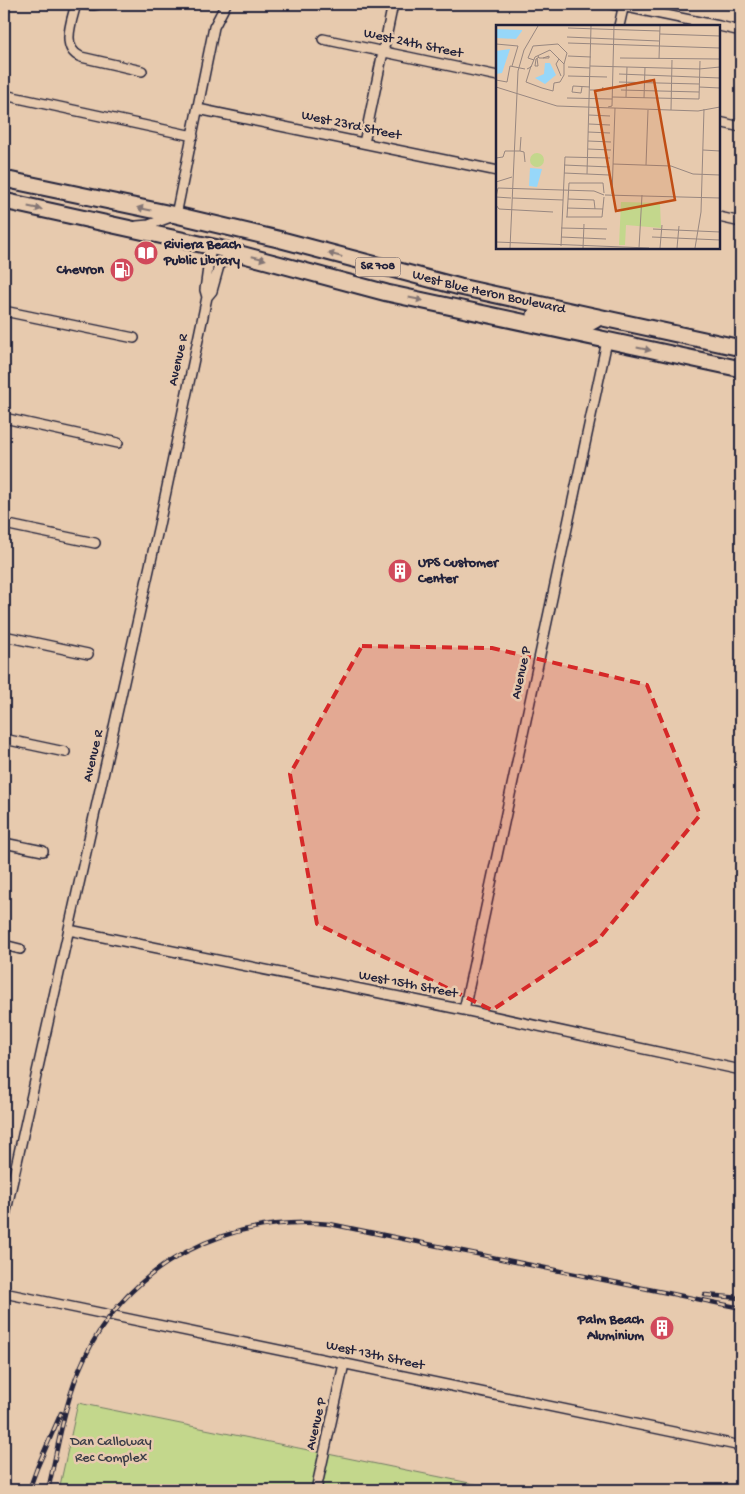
<svg xmlns="http://www.w3.org/2000/svg" width="745" height="1494" font-family="'Gochi Hand',sans-serif">
	<rect width="100%" height="100%" fill="#e7caae"/>
	<filter id="ink" filterUnits="userSpaceOnUse"><feTurbulence type="fractalNoise" baseFrequency=".02" numOctaves="2"/><feDisplacementMap in="SourceGraphic" scale="10" xChannelSelector="R" yChannelSelector="G"/><feConvolveMatrix kernelMatrix="1 2 1 2 8 2 1 2 1" color-interpolation-filters="sRGB"/></filter>
	<g filter="url(#ink)">
		<!-- green -->
		<path fill="#c3d78c" stroke="#727c64" d="M78,1403L504,1490H59Z"/>
		<g fill="none" stroke-linecap="round" stroke-linejoin="round">
			<defs>
				<path id="street" d="M76,4C72,20 60,49 81,57L142,71
					M79,4L93,5L98,4
					M612,4L719,26
					M619,26L624,4
					M719,26L741,31
					M323,39L498,76
					M4,95L193,136
					M198,109L498,171
					M719,122L741,127
					M364,143L393,4
					M719,217L741,222
					M137,226L149,225L176,215L214,27L226,4
					M207,297L212,291L219,266L234,252
					M4,311L134,338
					M4,418L118,443
					M4,524L95,543
					M4,636L88,654
					M4,739L65,752
					M4,843L43,851
					M69,930L464,1010L741,1070
					M4,945L20,949
					M464,1010L607,341
					M4,1220L159,525L207,297L205,290L211,246
					M4,1293L741,1446
					M316,1490L344,1364"/>
				<g id="primary">
					<path id="s1" d="M4,179L176,215L278,239L460,287L741,348"/>
					<path d="M4,201L218,248L387,293L741,369"/>
					<path d="M535,315L586,325L595,320"/>
				</g>
			</defs>
			<!-- street casing -->
			<use href="#street" stroke="#22223b" stroke-width="12"/>
			<!-- primary casing -->
			<use href="#primary" stroke="#22223b" stroke-width="19"/>
			<!-- street -->
			<use href="#street" stroke="#e7caae" stroke-width="9"/>
			<!-- primary -->
			<use href="#primary" stroke="#e7caae" stroke-width="15"/>
			<defs>
				<path id="rail" d="M705,1295L741,1298
					M29,1490L37,1468L61,1413
					M48,1490C58,1447 65,1399 84,1359C130,1263 227,1215 330,1224L741,1308"/>
			</defs>
			<!-- rail casing -->
			<use href="#rail" stroke="#22223b" stroke-width="4.5"/>
			<!-- rail -->
			<use href="#rail" stroke="#e7caae" stroke-width="2.5" stroke-dasharray="8" stroke-linecap="butt"/>
		</g>
		<!-- one-way arrows -->
		<defs><path id="oneway-solid" d="M-6-.8H1V-3.2L6.5 0L1 3.2V.8H-6Z" transform="scale(1.25)"/></defs>
		<g fill="#847674">
			<use href="#oneway-solid" transform="translate(35 208) rotate(12)"/>
			<use href="#oneway-solid" transform="translate(144 209) rotate(-168)"/>
			<use href="#oneway-solid" transform="translate(335 255) rotate(-165)"/>
			<use href="#oneway-solid" transform="translate(259 258) rotate(14)"/>
			<use href="#oneway-solid" transform="translate(416 299) rotate(12)"/>
			<use href="#oneway-solid" transform="translate(644 349) rotate(12)"/>
		</g>
	</g>
	<!-- marked area -->
	<path fill="#d62828" fill-opacity="0.2" stroke="#d62828" stroke-width="4" stroke-dasharray="10 6" stroke-linejoin="round" d="M362,646L492,648L647,685L700,815L598,940L492,1010L317,924L290,774Z"/>
	<!-- icons -->
	<defs>
		<symbol id="library-disc" viewBox="-11 -11 22 22"><circle r="9.5" fill="#d1495b" stroke="#e7caae"/><path d="M-6-4Q-3-5.5-.7-3.5V5Q-3 3-6 4ZM6-4Q3-5.5 .7-3.5V5Q3 3 6 4Z" fill="#fff"/></symbol>
		<symbol id="fuel-disc" viewBox="-11 -11 22 22"><circle r="9.5" fill="#d1495b" stroke="#e7caae"/><path d="M-5.5-6h7V0h2V4h1.3V-2.5L3-4.5l.8-.8L6-3V5H2.5V1h-1V6h-7ZM-4.2-4.7v3.2H.2V-4.7Z" fill="#fff"/></symbol>
		<symbol id="building-disc" viewBox="-11 -11 22 22"><circle r="9.5" fill="#d1495b" stroke="#e7caae"/><path d="M-4-6H4V6H1V3H-1V6H-4ZM-2.5-4.3h1.7v1.8h-1.7ZM.8-4.3h1.7v1.8H.8ZM-2.5-1h1.7V.8h-1.7ZM.8-1h1.7V.8H.8Z" fill="#fff"/></symbol>
	</defs>
	<g fill-rule="evenodd">
		<use href="#library-disc" x="132" y="239" width="28" height="28"/>
		<use href="#fuel-disc" x="108" y="256" width="28" height="28"/>
		<use href="#building-disc" x="386" y="557" width="28" height="28"/>
		<use href="#building-disc" x="648" y="1314" width="28" height="28"/>
	</g>
	<g text-anchor="middle" dominant-baseline="central" stroke-width="5" stroke-linejoin="round" paint-order="stroke">
		<!-- shield labels -->
		<rect fill="#e7caae" stroke="#5d545e" stroke-width="1" x="355.5" y="257.5" width="45" height="19" rx="4"/>
		<g font-size="12" font-weight="bold" fill="#22223b">
			<text x="378" y="267">SR 708</text>
		</g>
		<!-- street labels -->
		<g font-size="14" fill="#22223b" stroke="#e7caae">
			<text transform="translate(413 44) rotate(12)">West 24th Street</text>
			<text transform="translate(351 126) rotate(12)">West 23rd Street</text>
			<text stroke="none"><textPath href="#s1" startOffset="498">West Blue Heron Boulevard</textPath></text>
			<text transform="translate(179 360) rotate(-78)">Avenue R</text>
			<text transform="translate(522 673) rotate(-78)">Avenue P</text>
			<text transform="translate(94 756) rotate(-77)">Avenue R</text>
			<text transform="translate(408 985) rotate(11)">West 15th Street</text>
			<text transform="translate(375 1356) rotate(12)">West 13th Street</text>
			<text transform="translate(317 1424) rotate(-77)">Avenue P</text>
		</g>
		<!-- poi labels -->
		<g font-size="14" font-weight="bold" fill="#22223b" stroke="#e7caae" text-anchor="start">
			<text x="164" y="245">Riviera Beach<tspan x="164" dy="16">Public Library</tspan></text>
			<text x="104" y="270" text-anchor="end">Chevron</text>
			<text x="418" y="563">UPS Customer<tspan x="418" dy="16">Center</tspan></text>
			<text x="644" y="1320" text-anchor="end">Palm Beach<tspan x="644" dy="16">Aluminium</tspan></text>
		</g>
		<!-- park labels -->
		<g font-size="14" fill="#3a3d47" stroke="#e7caae">
			<text x="111" y="1442">Dan Calloway<tspan x="111" dy="16">Rec Complex</tspan></text>
		</g>
	</g>
	<!-- overview -->
	<g transform="translate(496 25)">
		<rect width="224" height="224" fill="#e7caae"/>
		<path d="M34 135a7 7 0 1 1 14 0a7 7 0 1 1-14 0ZM125,177L164,178L165,203L130,200L129,220H123Z" fill="#c3d78c"/>
		<path d="M0,4L26,5V6L20,14L0,13ZM14,24L6,48L0,49V26ZM49,38H54L60,50L49,59L39,53L48,49ZM34,143L46,144L41,162L33,161Z" fill="#97d7f9"/>
		<path fill="none" stroke="#988780" stroke-width="1" d="M72,3L164,6M164,9L224,11M71,12L163,16M72,18L224,23M0,19L22,21L16,41M42,31L43,33H53V31L47,33M72,31L95,32M41,33L42,41H39L40,34L43,32M124,33L224,34M63,34L60,39L65,51M163,34L164,1M38,35L32,33L37,21L62,19L71,28L68,39M94,41L204,44M72,42L94,43M31,44L35,42L39,32L54,25L68,39V50L64,57L58,58L57,66L46,63L30,57L35,41M203,44L224,42M123,49L224,53M72,51L111,52M0,55L11,57L14,41L29,44M123,57L203,59M0,62L61,81L202,86L224,82M86,62L85,68L76,67L77,61L94,62M203,62L224,63M94,65H106L107,62M125,65L203,67M116,72L203,74L204,36M130,72L131,42M71,73L116,74M148,73L149,42M112,82L116,81L118,1M175,85L176,35M93,90L114,91M93,99L114,100M92,107L114,108M25,112L24,126L28,127L29,137M92,116L115,117M92,124L115,125M207,125L224,126M0,133L7,132L9,126H24M117,139L175,141L197,149L224,150M68,140L114,142M150,140L152,85M68,148L113,150M91,149L95,1M0,157L16,152M116,169L119,83M109,170L224,173M0,172L2,163L98,166L108,170M0,172L15,173M16,173L67,175M72,174L98,175L99,184M0,180L3,184L57,187M71,183L107,184M70,192H106L108,172M71,192L73,158H107L108,168M65,203L111,204M157,204L224,207M65,212L110,214M156,212L224,215M0,217L153,223M65,221L69,132L114,133M14,223L22,46L28,25L42,1M87,223L88,199M143,223L146,170M164,223L166,200M181,223L183,201M199,223L205,187L208,84"/>
		<path fill="#c04e15" fill-opacity="0.15" stroke="#c04e15" stroke-width="2.5" d="M158,55L179,175L120,186L99,66Z"/>
		<rect width="224" height="224" fill="none" stroke="#22223b" stroke-width="2.5"/>
	</g>
	<!-- margin -->
	<rect width="745" height="1494" fill="none" stroke="#e7caae" stroke-width="20"/>
	<rect x="10" y="10" width="725" height="1474" fill="none" stroke="#22223b" stroke-width="2" filter="url(#ink)"/>
</svg>
